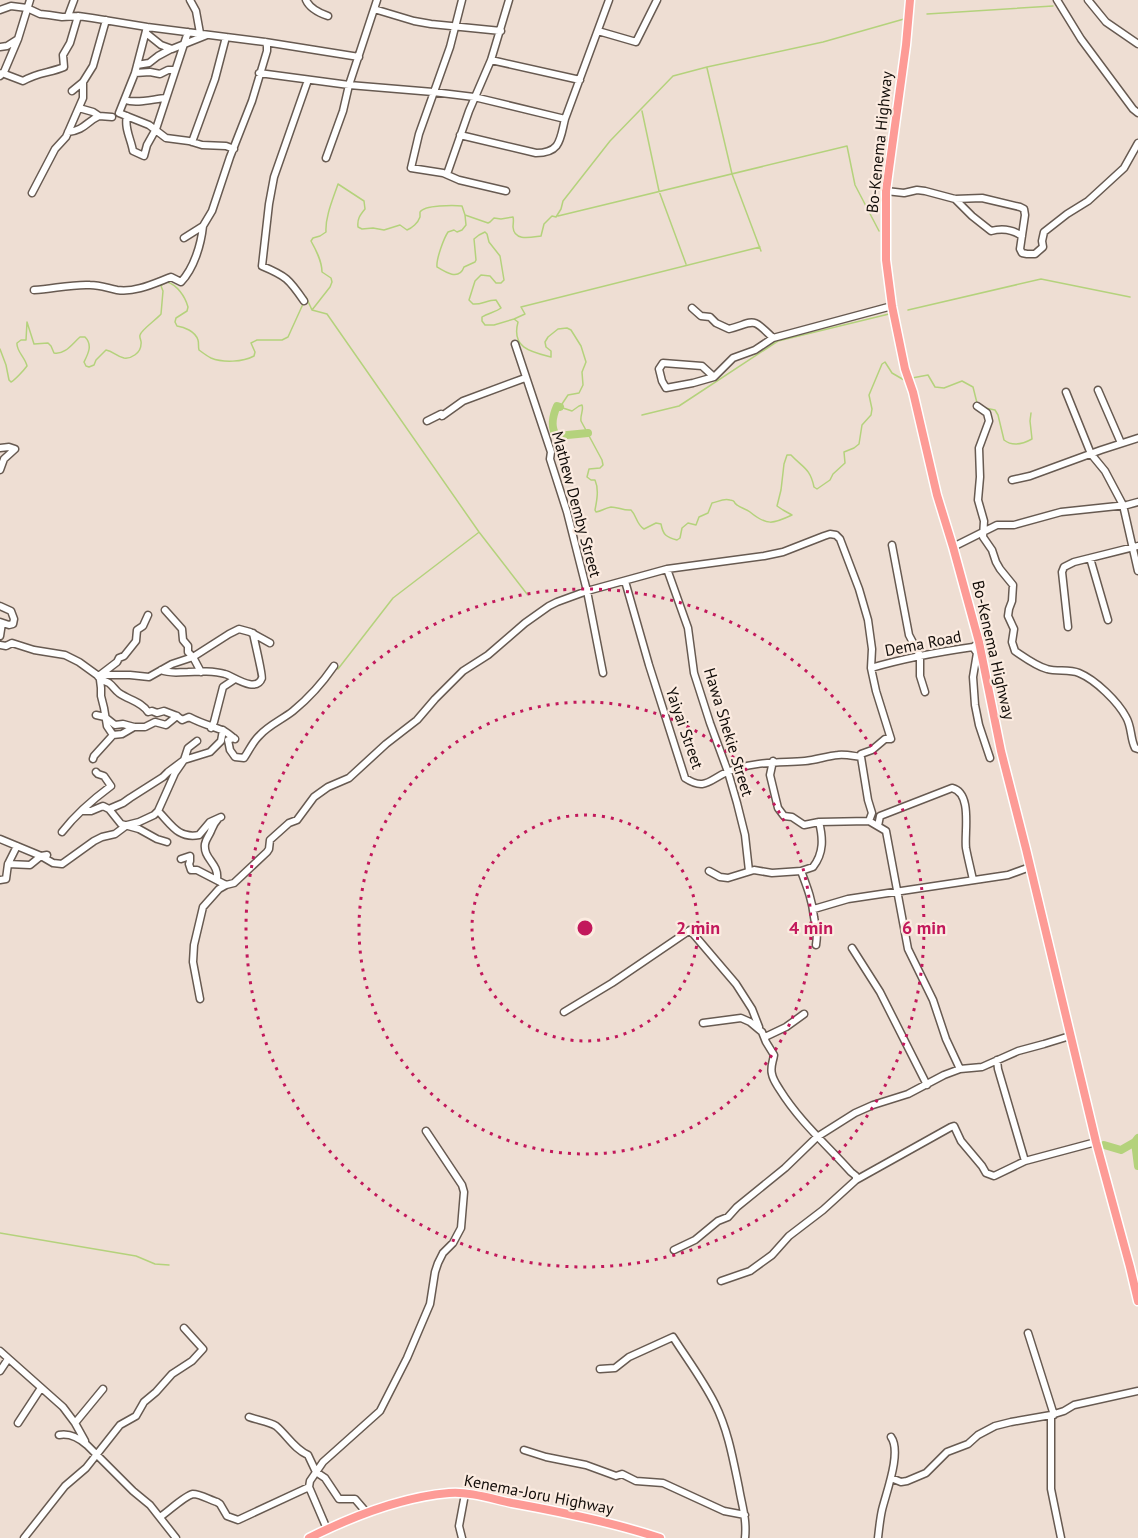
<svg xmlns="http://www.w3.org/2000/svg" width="1138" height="1538" font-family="'PT Sans',sans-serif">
	<rect width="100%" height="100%" fill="#eeded3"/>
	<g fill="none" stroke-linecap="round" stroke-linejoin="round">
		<!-- stream -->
		<path stroke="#b4d27c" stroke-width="1.5" d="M927,14L1053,6
			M707,68L732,174L761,251
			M642,111L659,191L686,264
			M465,215L488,223L490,222L494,218L501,219L513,217C514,220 513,224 513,227C514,242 532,237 541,236L544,224L552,216L556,217L561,209L563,201L610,141L673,76L707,67L823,42L904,19
			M558,216L847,146L855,185L879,231
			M305,300L306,297L312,310L330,287L332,282L331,278L322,272C322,261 316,250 311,241L313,238L320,236L326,232C325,217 333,199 338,184L364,201L365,209C360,215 357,219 358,227L362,229L373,228L384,230L400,225L407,230C412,228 418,223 420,217C420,216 420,214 420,212C424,205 454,205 462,206L465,215L466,225L462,230L457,232L454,230L448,232C444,238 436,259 437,267C445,272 459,281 464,267L475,262L476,260L474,239L479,235L485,232L487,234L489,242L500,256L504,280L501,283H496L490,276L481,275L475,281L469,300L473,304C481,305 487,300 496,300L501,308C496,312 488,313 482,317V321L485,325H494L514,319L518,322C511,348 531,352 551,357V351L546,347L545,342L548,337L558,329L567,328L571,330L581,346L586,362L582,372L583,385L579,393L568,395L560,407L572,411L579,406L582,405C584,410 580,415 581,421L602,460L603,465L600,468L589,469L587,477L591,480H595C599,489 597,500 595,510L596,512C602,511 605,508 611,507C618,507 624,511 631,510C637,516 636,524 644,529L656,523L661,524C663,535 666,537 677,540L680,538L682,528L688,523L696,525L699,517L708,513L712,503C718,502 723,498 730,500C737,501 732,502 737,505C741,508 746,509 750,512C767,526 773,524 792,515L783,510L777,506L781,490L784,464L787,455H791C803,468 810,468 814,487L817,489L830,480L833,474L845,463L844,452L854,448L859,444L862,425L871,415L872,409L869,395L882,364L885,362L892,373L904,380
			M312,310L327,314L479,532L527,594
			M908,310L1041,279L1130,297
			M514,319L525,314L521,307L760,247
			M0,349L6,365L9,380L11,382C15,380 24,370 27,366C25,357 16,351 17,343L21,340H26L27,322L34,344L48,343L51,346L54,353C65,355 72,344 80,337H85C93,345 88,354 84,362L86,366L89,367L94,365L96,360L106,350C113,351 116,356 124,358C131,359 141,353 141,344C142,341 139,338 140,335C141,330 157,319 161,314L163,291L161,286L163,284L167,282C177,285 185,296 188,307L187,311L176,318L175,322L177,326C184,327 195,331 198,340C199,343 198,347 199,350C203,353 207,356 211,358C223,363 243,362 254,356L255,352L251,343L257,340H282L288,337L303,304
			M912,378L928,375L935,387L944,388L962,381L973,387L977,403
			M985,408L995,410L998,415L1004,440C1013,447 1023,444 1032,439L1030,421L1031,413
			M642,415L679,406L778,341L889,314
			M338,669L393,598L478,533
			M0,1233L136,1256L155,1264L169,1265"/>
		<!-- river -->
		<path stroke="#b4d27c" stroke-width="8" d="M560,407L557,406C553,415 550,428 557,436L588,433
			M1135,1142L1138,1166
			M1104,1145L1121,1150L1135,1142L1138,1138"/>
		<defs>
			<path id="minor" d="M190,0L196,11L200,33
				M306,0C310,9 319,13 328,16
				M462,0L450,47L419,134L411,168L443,173L459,180L506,191
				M1057,0L1081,39L1133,109L1138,113
				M1088,0L1106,22L1138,44
				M374,9L414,21L431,24L501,31
				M0,10L11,6L27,8L40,14L49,15L62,17L78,16L92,18L147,27L265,42L359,57
				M68,16L74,0
				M147,27L135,73L119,113L149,125L166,138L189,141L202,145L226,146L234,149
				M598,31L636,42L657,0
				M146,33L161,45L172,49L207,35
				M0,47L7,46L18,39
				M491,60L580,80
				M137,65L149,63L158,56L171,49
				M2,73L23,81C38,72 50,73 64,67L63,55L70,43L78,16
				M135,73L150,72L160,74L168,70H175
				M259,73L349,85L433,92L474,97L565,119
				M0,76L4,72L18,39L30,0
				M72,91L83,82L93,66L106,20
				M125,100C137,104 153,99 166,98
				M79,108L93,112L99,116L112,117
				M127,116C124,128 131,139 133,151L144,156L147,145L156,129L188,32
				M68,132C85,130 86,122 99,116
				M460,135L536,153C561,153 560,139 565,119L609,0
				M192,142L215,79L226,37
				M326,158L343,111L349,85L377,0
				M447,174L469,111L491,60L509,0
				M886,191L904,193L917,190L925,191L955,199L982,198L1020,207L1024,209L1025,215L1020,249L1022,253L1027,254H1035L1043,247L1042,241L1044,232L1067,214L1088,201L1124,168L1138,143
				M32,193L55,149L66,137L83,98V82
				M955,199L972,216L991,231C1002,228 1012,229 1022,236
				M184,238L203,226L212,211L230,157L252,101L267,51V45L265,42
				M34,290C53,289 71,284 90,285C100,285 107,288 117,290C135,293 155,283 171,277L181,282C194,268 201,245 203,226
				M304,301C289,279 286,276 262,266L269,204L274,177L308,80
				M692,308L701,316L710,317L716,323L729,329C755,322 751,316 773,338
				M515,344L551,452L550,459L567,512L587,591L603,673
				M714,377L702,366L663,363L659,369L662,381L666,388L693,383L714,377L733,358L755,350L773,338L892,306
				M1098,390L1121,443
				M1066,392L1091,454L1105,471L1123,505L1138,571
				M977,406L987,413L989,421L979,448L980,477L978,500L984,521L983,537L992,550L996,562L1000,569L1013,585L1012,601L1009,609L1008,616L1014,629L1012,642L1015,651C1024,657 1036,666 1047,669C1057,672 1069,669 1079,673C1096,680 1118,702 1126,717C1132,727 1130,738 1135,748L1138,749
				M427,421L441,414L442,416L463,401L525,378
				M0,448L9,447L15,449L4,459L0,470
				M1012,480L1030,476L1101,450L1138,438
				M892,545L909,635L920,656V676L925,692
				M953,547L997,525H1014L1061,512L1127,505L1138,502
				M1090,558L1108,620
				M667,569L688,628L694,673L710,723L728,772L737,803L745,835L749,871
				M0,606L11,611L14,619L13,624L9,625L0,622
				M165,610L182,629L183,640L188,646V652L193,657L201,672
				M1068,627L1062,572L1064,567L1074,562L1138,546
				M0,636L2,623
				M0,645L6,646L12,643L34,650L65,655L79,662L97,675H130L149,677L172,664L193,657L229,634L239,629L250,632L270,643
				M973,647L977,653L973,677L975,705L979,725L990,758
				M871,668C905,658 938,652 973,647L976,645
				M161,670C170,674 178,672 188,672C198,671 215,671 225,674C233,676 256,694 262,678C263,676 254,639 253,633L254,634
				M97,675C101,681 103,680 109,683C113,686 115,690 119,693C129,700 142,702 148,712L152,711L157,713L164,711L177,716L182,720L189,717C200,723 211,726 222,730C227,732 231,736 235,739
				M100,675L117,662L119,658L124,656L136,641L137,630L143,626L148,615
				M96,715L105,717L115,725L123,724L134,727H145L155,722L166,725L177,716
				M211,728L214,722L223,687L235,679
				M113,735L122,734L134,727
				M234,738L228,740L230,750L235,757L244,758C249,751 253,741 260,735C269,725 283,719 293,711C309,698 323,682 334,666
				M861,757L868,800L872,813L869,821
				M93,759L94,756L113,735L107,726L104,708L101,696V688L100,680
				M773,761L770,775L778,808L784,816L792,817L804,825L819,822L869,821L886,831L908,949L933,1000L946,1039L960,1069
				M109,809L121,824L139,829L157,839L167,842
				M82,811H91L103,806L109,809L123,803L130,798L163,777L168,772L184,760L188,748L197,741
				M158,811C171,824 178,839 199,835L210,822L221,817
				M878,826L880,816L952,788C973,793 964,833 966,848C968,859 971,870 973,880
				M62,832C76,814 92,800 111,786L104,776L98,774L96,772
				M0,839L41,856L53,863L62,864L94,841L102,837L115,834L127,825L139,822L154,815L158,811L175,773L184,760L210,752L221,741L223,730
				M181,859L190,856V861L189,864L191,870H197L226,885
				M8,864L30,865L41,856L47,855
				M709,871L720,877L728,878L754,870L772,873L801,871C807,887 812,899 814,917C816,929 818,931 816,945
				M801,871L813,867C824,853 823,838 819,822
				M217,879C219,863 203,859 205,844C206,839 209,836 211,831C213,826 214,823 218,819
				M0,880L6,879L8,864L17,846
				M814,909L848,899L1008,875L1030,867
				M852,948L880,992L927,1085
				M200,999L193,962L194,945L203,907L219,889L226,885L234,883L267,852L269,849L270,840L289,823L297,820L314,797L328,787L349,778L386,744L417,720L435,699L463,671L488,655L525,623L549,606L557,602L587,591L667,569L764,556L783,552L824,536L830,534L836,535L840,539L859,589L868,620L872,649L871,668L876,691L891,739H885L872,750L861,754V757C853,756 845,754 838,755C827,756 816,760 805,761C778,763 754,761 727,772C709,780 705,791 685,778L649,665L625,581
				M564,1012L612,983L690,930L736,984L752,1009L759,1027
				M703,1023L741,1018L750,1022L762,1032L766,1042L774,1055C773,1062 770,1067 772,1074C773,1080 777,1085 780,1090C800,1122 827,1145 851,1172L856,1176V1180L823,1210L789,1236L772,1255L750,1271L721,1281
				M765,1037L786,1027L804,1014
				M997,1060L998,1069L1025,1161
				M856,1180L951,1127L954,1126L961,1141L982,1166L986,1173L994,1176L1025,1161L1096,1142
				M674,1250L695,1240L718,1221L728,1217L737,1207L785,1168L817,1137L855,1113L873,1105L908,1094L944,1075L960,1069L982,1067L1018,1051L1044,1044L1070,1036
				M1028,1333L1054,1415
				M0,1351L63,1407L75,1423L85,1441
				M600,1369L615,1368L629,1357L673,1337C687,1359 703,1380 715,1404C728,1430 733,1459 739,1488C742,1506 747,1519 745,1538
				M0,1371L8,1359
				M249,1417C257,1420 270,1422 276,1426C287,1435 294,1449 308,1455L316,1472L325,1478L339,1499H355L367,1513
				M18,1423L41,1388
				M75,1423L103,1389
				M59,1435C69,1433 79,1438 87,1445L133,1491L150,1505L176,1538
				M524,1450L546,1457L586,1465L616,1476L622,1474L636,1481L663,1483L724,1511L745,1515
				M891,1478L901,1482L907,1481L926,1473L947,1452L968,1444L978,1435L995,1426L1011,1422L1051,1415
				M160,1517C168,1512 184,1496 193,1494C200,1494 210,1500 217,1502L220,1504L227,1516L238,1520L309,1487
				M327,1529L309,1487L310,1481L323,1462L380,1411L407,1358L430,1304L435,1272L438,1263L443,1253L453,1243L461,1228L464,1192L462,1185L426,1131
				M24,1538L65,1486L86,1468L120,1425L136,1416L144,1402L156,1392L172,1374L192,1361L203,1349L184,1328
				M462,1538L459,1526L465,1494
				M878,1538C879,1529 880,1519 882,1510C886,1493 902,1452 891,1437
				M1061,1538L1051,1489V1415L1064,1411L1074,1405L1138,1391"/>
			<path id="highway" d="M910,0L906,45L886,191V260L892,306L905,369L913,392L937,495L953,547L979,642L1001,751L1026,849L1096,1142L1130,1267L1138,1301
				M309,1538C351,1517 402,1497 449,1493C468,1491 493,1499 512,1503C562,1512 612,1522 660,1538"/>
		</defs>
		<!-- minor casing -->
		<use href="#minor" stroke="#675a51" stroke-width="9"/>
		<!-- highway casing -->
		<use href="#highway" stroke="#fff" stroke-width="11"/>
		<!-- minor -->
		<use href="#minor" stroke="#fff" stroke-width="6"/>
		<!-- highway -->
		<use href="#highway" stroke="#fd9b96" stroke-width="8"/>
	</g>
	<!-- distance rings -->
	<g fill="none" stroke="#c2185b" stroke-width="3" stroke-dasharray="3 6">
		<circle cx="585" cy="928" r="113"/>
		<circle cx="585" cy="928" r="226"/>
		<circle cx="585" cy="928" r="339"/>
	</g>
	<g text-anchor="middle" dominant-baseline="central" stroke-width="4.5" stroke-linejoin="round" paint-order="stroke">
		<!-- street labels -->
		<g font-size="16" fill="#110c08" stroke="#fbebe0">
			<text transform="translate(879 142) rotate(-84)">Bo-Kenema Highway</text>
			<text transform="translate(577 504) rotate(75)">Mathew Demby Street</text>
			<text transform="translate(923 643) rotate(-11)">Dema Road</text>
			<text transform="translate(994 650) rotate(77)">Bo-Kenema Highway</text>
			<text transform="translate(685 728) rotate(71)">Yaiyai Street</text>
			<text transform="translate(729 732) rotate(73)">Hawa Shekie Street</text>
			<text transform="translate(539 1494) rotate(11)">Kenema-Joru Highway</text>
		</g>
	</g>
	<circle cx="585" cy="928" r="9" fill="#c2185b" stroke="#fbebe0" stroke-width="3"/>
	<g font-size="18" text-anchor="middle" font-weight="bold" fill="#c2185b" stroke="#fbebe0" stroke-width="4.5" stroke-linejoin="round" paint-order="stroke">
		<text x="698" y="934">2 min</text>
		<text x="811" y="934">4 min</text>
		<text x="924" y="934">6 min</text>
	</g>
</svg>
